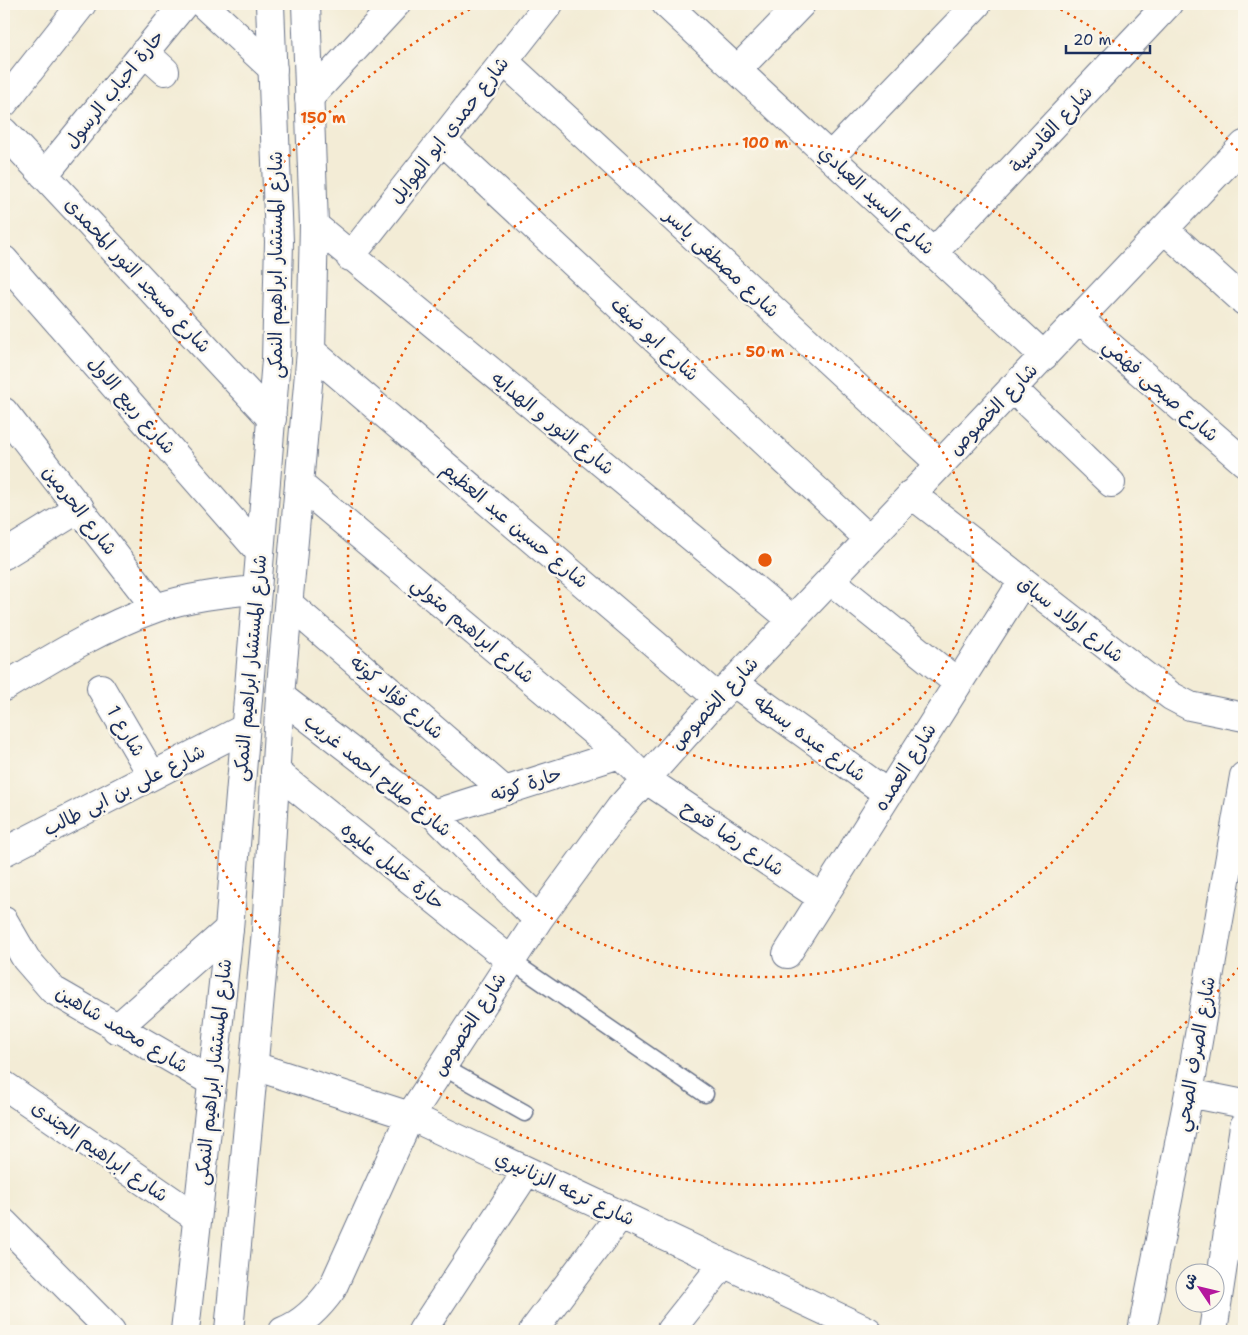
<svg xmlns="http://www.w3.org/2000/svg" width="1248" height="1335" font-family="'Shantell Sans','Playpen Sans Arabic',sans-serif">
	<rect width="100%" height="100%" fill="#fbf7ec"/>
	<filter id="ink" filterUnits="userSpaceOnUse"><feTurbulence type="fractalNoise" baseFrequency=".02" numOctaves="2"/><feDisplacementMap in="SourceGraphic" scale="10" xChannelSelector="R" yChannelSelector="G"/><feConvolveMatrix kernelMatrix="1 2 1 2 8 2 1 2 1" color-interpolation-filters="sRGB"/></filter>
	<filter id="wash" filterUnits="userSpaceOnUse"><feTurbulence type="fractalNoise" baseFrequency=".0096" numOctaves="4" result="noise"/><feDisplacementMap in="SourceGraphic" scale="20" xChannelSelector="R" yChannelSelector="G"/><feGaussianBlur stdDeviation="1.12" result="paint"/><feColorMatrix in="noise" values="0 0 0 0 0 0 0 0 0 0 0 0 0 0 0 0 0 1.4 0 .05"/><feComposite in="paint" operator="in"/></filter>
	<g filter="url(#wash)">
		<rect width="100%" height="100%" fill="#f3ecd6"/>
	</g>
	<g filter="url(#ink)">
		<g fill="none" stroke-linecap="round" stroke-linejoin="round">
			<defs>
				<path id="service" d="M510,960L705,1094
					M441,1066L525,1113"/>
				<path id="minor" d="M203,4L273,69
					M666,4L1044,356
					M144,52L165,71
					M504,61L940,464
					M737,70L801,4
					M309,98L396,4
					M4,103L82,4
					M4,132L272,419
					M442,140L869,539
					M830,157L977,4
					M44,175L184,4
					M314,225L792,620
					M1164,229L1244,301
					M933,253L1168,4
					M350,257L549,4
					M4,260L259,551
					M1079,319L1244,462
					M311,351L718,698
					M1012,388L1111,483
					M4,412L156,608
					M299,484L620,754L644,778L822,898
					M911,494L1171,696L1190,706L1244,717
					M4,555L80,508
					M830,580L958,683
					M289,604L505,791
					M733,682L888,794
					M4,687C52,658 102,627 156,608C188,597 222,593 256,590
					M101,688L152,775
					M280,696L433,814L538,920
					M275,771L510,960
					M433,814L620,754
					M4,852L245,728
					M4,921L26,959L53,990L212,1082
					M787,954L1023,581
					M116,1029L229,929
					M254,1066L410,1116L868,1331
					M4,1085L197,1218
					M1189,1093L1244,1104
					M4,1223L111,1331
					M283,1331C304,1323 319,1307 332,1289L410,1116L538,920L620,808L718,698L1244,145
					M422,1331L527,1171
					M533,1331L621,1214
					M670,1331L724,1263
					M1142,1331L1189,1093L1244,776
					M1213,1331L1244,1126"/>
				<path id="secondary" d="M185,1331L229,929L276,360L279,242L270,4
					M229,1331L266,931L280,696L311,351L314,225L306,4"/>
			</defs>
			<!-- service casing -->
			<use href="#service" stroke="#677188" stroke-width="19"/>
			<!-- minor casing -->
			<use href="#minor" stroke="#677188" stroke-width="30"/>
			<!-- secondary casing -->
			<use href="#secondary" stroke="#677188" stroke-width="30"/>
			<!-- service -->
			<use href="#service" stroke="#fff" stroke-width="16"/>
			<!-- minor -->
			<use href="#minor" stroke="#fff" stroke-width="28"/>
			<!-- secondary -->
			<use href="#secondary" stroke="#fff" stroke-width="28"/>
		</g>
	</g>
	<!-- distance rings -->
	<g fill="none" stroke="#e8590c" stroke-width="2.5" stroke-dasharray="2.5 5">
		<circle cx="765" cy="560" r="208"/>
		<circle cx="765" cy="560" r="417"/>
		<path d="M1244 962A625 625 0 1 1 476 6M1054 6A625 625 0 0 1 1244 158"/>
	</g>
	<g text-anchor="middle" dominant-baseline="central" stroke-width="5" stroke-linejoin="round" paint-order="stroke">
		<!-- street labels -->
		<g font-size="19" fill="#1b2f5e" stroke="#fbf7ec">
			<text transform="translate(114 89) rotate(-51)">حارة احباب الرسول</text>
			<text transform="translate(1051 129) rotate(-47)">شارع القادسية</text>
			<text transform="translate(449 130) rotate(-52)">شارع حمدى ابو الهوايل</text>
			<text transform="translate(877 200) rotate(43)">شارع السيد العبادي</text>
			<text transform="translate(722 263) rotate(43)">شارع مصطفى ياسر</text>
			<text transform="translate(275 265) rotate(-90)">شارع المستشار ابراهيم النمكى</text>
			<text transform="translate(138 275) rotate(47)">شارع مسجد النور المحمدى</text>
			<text transform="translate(655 339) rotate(43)">شارع ابو ضيف</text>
			<text transform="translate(1161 390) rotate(41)">شارع صبحى فهمي</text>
			<text transform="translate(132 405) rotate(49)">شارع ربيع الاول</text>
			<text transform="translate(993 409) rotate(-46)">شارع الخصوص</text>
			<text transform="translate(553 423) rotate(39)">شارع النور و الهدايه</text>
			<text transform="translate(80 510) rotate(52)">شارع الحرمين</text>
			<text transform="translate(515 525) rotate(40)">شارع حسين عبد العظيم</text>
			<text transform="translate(1071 619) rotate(38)">شارع اولاد سباق</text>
			<text transform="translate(473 630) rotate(40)">شارع ابراهيم متولي</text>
			<text transform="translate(250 668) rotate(-85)">شارع المستشار ابراهيم النمكى</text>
			<text transform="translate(397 697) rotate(41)">شارع فؤاد كوته</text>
			<text transform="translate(714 703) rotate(-47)">شارع الخصوص</text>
			<text transform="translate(126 731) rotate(59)">شارع 1</text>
			<text transform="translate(810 738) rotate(36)">شارع عبده بسطه</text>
			<text transform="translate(905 767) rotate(-58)">شارع العمده</text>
			<text transform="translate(378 775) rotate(39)">شارع صلاح احمد غريب</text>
			<text transform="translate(526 784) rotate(-18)">حارة كوته</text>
			<text transform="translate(124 790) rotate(-27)">شارع على بن ابى طالب</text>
			<text transform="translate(733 838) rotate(34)">شارع رضا فتوح</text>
			<text transform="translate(393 866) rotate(39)">حارة خليل عليوه</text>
			<text transform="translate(469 1024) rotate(-57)">شارع الخصوص</text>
			<text transform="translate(122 1029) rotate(31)">شارع محمد شاهين</text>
			<text transform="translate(1195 1054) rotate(-80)">شارع الصرف الصحي</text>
			<text transform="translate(213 1072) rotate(-84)">شارع المستشار ابراهيم النمكى</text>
			<text transform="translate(100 1151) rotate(35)">شارع ابراهيم الجندى</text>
			<text transform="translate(565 1188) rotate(25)">شارع ترعه الزنانيري</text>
		</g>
	</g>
	<circle cx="765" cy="560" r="8" fill="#e8590c" stroke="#fbf7ec" stroke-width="2.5"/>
	<g font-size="15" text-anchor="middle" font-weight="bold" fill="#e8590c" stroke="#fbf7ec" stroke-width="5" stroke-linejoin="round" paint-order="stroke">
		<text x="323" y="123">150 m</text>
		<text x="765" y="148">100 m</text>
		<text x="765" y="357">50 m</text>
	</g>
	<!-- margin -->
	<rect width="1248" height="1335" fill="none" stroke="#fbf7ec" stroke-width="20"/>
	<!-- north arrow -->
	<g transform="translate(1200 1288) rotate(305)"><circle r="24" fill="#fbf7ec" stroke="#a1a7b3"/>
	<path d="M0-4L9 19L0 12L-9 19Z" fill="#b5179e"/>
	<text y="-8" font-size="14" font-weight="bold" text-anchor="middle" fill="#1b2f5e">ش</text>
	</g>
	<!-- scale -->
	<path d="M1066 45v8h84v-8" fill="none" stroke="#1b2f5e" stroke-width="2.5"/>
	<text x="1073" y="45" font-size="15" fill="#1b2f5e" stroke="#fbf7ec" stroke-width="4" paint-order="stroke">20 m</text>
</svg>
